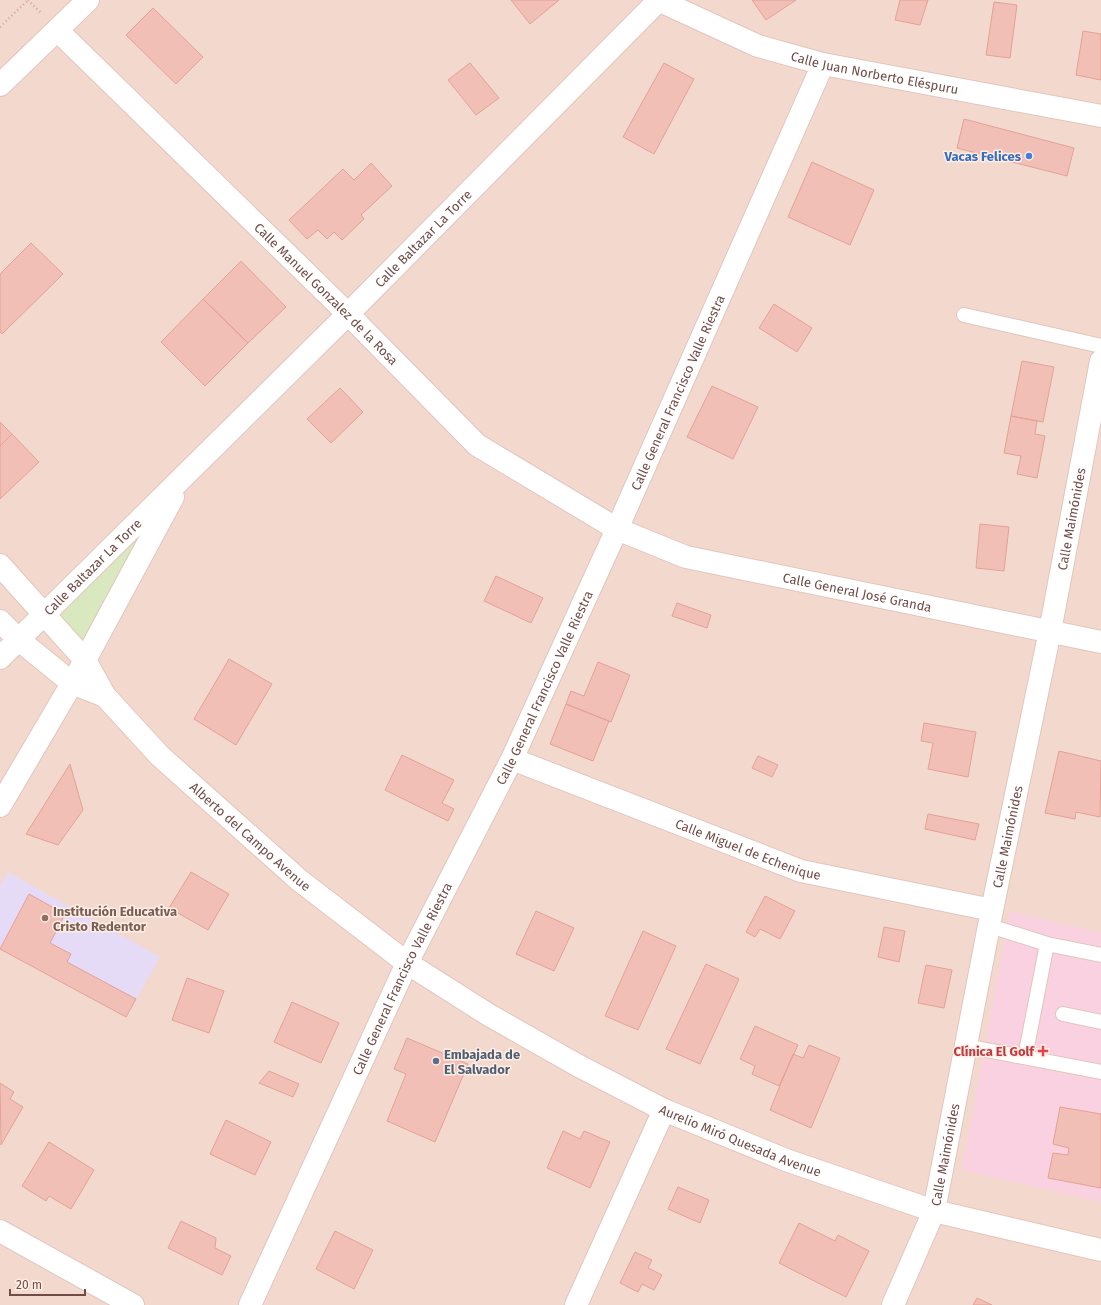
<svg xmlns="http://www.w3.org/2000/svg" width="1101" height="1305" font-family="'Fira Sans',sans-serif">
	<rect width="100%" height="100%" fill="#fce9de"/>
	<!-- residential -->
	<path fill="#f3d9cd" d="M0,0H1101V1305H0Z"/>
	<!-- education -->
	<path fill="#e6dbf7" d="M8,872L160,957L126,1017L0,949V886Z"/>
	<!-- medical -->
	<path fill="#fad1e0" d="M1010,911L1101,933V1202L962,1170Z"/>
	<!-- green -->
	<path fill="#d9e8be" d="M169,495L83,647L49,617Z"/>
	<!-- building -->
	<path fill="#f1bfb6" stroke="#e3a197" d="M511,0H559L530,24Z
		M752,0H796L766,20Z
		M900,0H928L920,25L895,20Z
		M994,2L1017,5L1010,58L986,55Z
		M153,8L203,57L176,84L126,35Z
		M1083,31L1101,34V80L1076,75Z
		M470,63L499,98L476,115L448,80Z
		M664,63L694,79L654,154L623,137Z
		M964,119L1074,148L1067,176L957,148Z
		M812,162L874,190L850,245L788,217Z
		M371,163L392,186L361,215L364,219L342,240L334,232L327,239L318,230L307,239L289,220L343,169L354,180Z
		M31,243L63,274L2,334L0,332V274Z
		M241,261L286,307L248,343L203,299Z
		M203,299L248,343L205,386L161,342Z
		M774,304L812,328L797,352L759,328Z
		M1022,361L1054,367L1043,422L1011,416Z
		M712,386L758,407L733,459L687,437Z
		M340,388L363,412L331,443L307,419Z
		M1011,416L1037,421L1035,434L1045,436L1037,478L1017,474L1021,456L1004,453Z
		M0,422L12,434L0,446Z
		M12,434L39,462L0,499V446Z
		M980,524L1009,527L1004,571L976,568Z
		M496,576L543,598L531,623L484,601Z
		M677,603L711,615L707,628L672,616Z
		M229,659L272,684L236,745L194,719Z
		M598,662L630,675L611,722L566,704L571,691L584,696Z
		M566,704L609,721L593,761L550,744Z
		M924,723L976,732L968,777L928,769L933,743L921,741Z
		M1059,751L1101,761L1100,817L1076,812L1075,819L1045,813Z
		M402,755L454,780L442,803L454,809L448,821L385,790Z
		M758,756L778,765L772,777L752,768Z
		M70,764L83,810L58,845L26,834Z
		M928,814L979,824L975,840L925,829Z
		M191,872L229,894L208,930L169,908Z
		M29,894L65,914L50,943L71,954L67,962L136,999L126,1017L0,949Z
		M765,896L795,911L780,939L760,929L755,937L746,932Z
		M536,911L574,928L554,971L516,954Z
		M884,927L905,931L899,962L878,957Z
		M643,931L676,946L638,1030L605,1016Z
		M706,964L739,979L700,1064L666,1049Z
		M926,965L952,970L944,1008L918,1003Z
		M187,978L224,991L209,1033L172,1020Z
		M292,1002L339,1023L321,1063L274,1042Z
		M755,1026L798,1045L779,1086L752,1074L755,1066L740,1059Z
		M407,1038L468,1064L435,1142L387,1121L406,1074L394,1069Z
		M809,1045L840,1058L811,1128L770,1110L793,1054L803,1058Z
		M269,1071L299,1084L293,1097L259,1083Z
		M0,1083L14,1092L10,1099L23,1107L1,1145Z
		M1060,1107L1101,1114V1188L1048,1178L1053,1153L1068,1155L1069,1148L1053,1144Z
		M226,1120L271,1142L255,1175L210,1154Z
		M563,1131L580,1139L584,1131L610,1142L590,1188L547,1168Z
		M49,1142L94,1170L71,1209L49,1196L46,1201L22,1186Z
		M678,1187L709,1200L700,1223L668,1209Z
		M181,1221L216,1238L215,1248L231,1256L222,1275L168,1248Z
		M799,1223L835,1241L838,1235L869,1251L846,1297L779,1263Z
		M335,1231L373,1250L354,1289L316,1269Z
		M635,1252L652,1260L648,1268L662,1275L654,1290L642,1284L638,1292L620,1283Z
		M977,1298L992,1305H973Z"/>
	<g fill="none" stroke-linecap="round" stroke-linejoin="round">
		<defs>
			<path id="service" d="M964,315L1101,346
				M990,926L1047,944L1101,955
				M1063,1014L1101,1022
				M966,1046L1101,1072
				M1025,1057L1047,944"/>
			<g id="minor">
				<path id="s1" d="M658,0L758,46L823,64L1101,116"/>
				<path id="s2" d="M57,30L348,314L477,445L617,529L686,557L1101,642"/>
				<path id="s3" d="M0,658L348,314L659,0"/>
				<path id="s4" d="M512,759L801,871L992,910"/>
				<path d="M0,806L77,675L173,497"/>
				<path d="M0,1231L133,1305"/>
				<path id="s5" d="M250,1305L407,963L512,759L617,529L823,64"/>
				<path d="M576,1305L664,1110"/>
				<path id="s6" d="M893,1305L934,1211L992,910L1050,631L1101,361"/>
			</g>
			<g id="secondary">
				<path d="M0,85L88,0"/>
				<path id="s7" d="M0,565L85,660L105,696L160,756L299,880L407,963L489,1015L577,1065L664,1110L786,1160L934,1211L1101,1250"/>
				<path d="M0,621L19,640L72,683L105,696"/>
			</g>
		</defs>
		<!-- service casing -->
		<use href="#service" stroke="#e1c5be" stroke-width="16"/>
		<!-- minor casing -->
		<use href="#minor" stroke="#e1c5be" stroke-width="24"/>
		<!-- secondary casing -->
		<use href="#secondary" stroke="#e6c4bb" stroke-width="24"/>
		<!-- path -->
		<path stroke="#d5a39a" stroke-width="2.5" stroke-dasharray="1 3" stroke-linecap="butt" d="M28,0L41,13
			M0,27L28,0"/>
		<!-- service -->
		<use href="#service" stroke="#fff" stroke-width="14"/>
		<!-- minor -->
		<use href="#minor" stroke="#fff" stroke-width="22"/>
		<!-- secondary -->
		<use href="#secondary" stroke="#fff" stroke-width="22"/>
	</g>
	<!-- markers -->
	<circle fill="#3f7fe0" stroke="#ffeee4" stroke-width="1.5" cx="1029" cy="156" r="4"/>
	<circle fill="#8d6e63" stroke="#ffeee4" stroke-width="1.5" cx="45" cy="918" r="4"/>
	<path fill="#e0444e" stroke="#ffeee4" stroke-width="1.5" d="M1041 1045h4v4h4v4h-4v4h-4v-4h-4v-4h4z"/>
	<circle fill="#5c6f8a" stroke="#ffeee4" stroke-width="1.5" cx="436" cy="1061" r="4"/>
	<g text-anchor="middle" dominant-baseline="central" stroke-width="3" stroke-linejoin="round" paint-order="stroke">
		<!-- street labels -->
		<g font-size="13" fill="#714c47" stroke="#ffeee4">
			<text stroke="none"><textPath href="#s1" startOffset="230">Calle Juan Norberto Eléspuru</textPath></text>
			<text stroke="none"><textPath href="#s3" startOffset="596">Calle Baltazar La Torre</textPath></text>
			<text stroke="none"><textPath href="#s2" startOffset="377">Calle Manuel Gonzalez de la Rosa</textPath></text>
			<text stroke="none"><textPath href="#s5" startOffset="1008">Calle General Francisco Valle Riestra</textPath></text>
			<text stroke="none"><textPath href="#s6" startOffset="808">Calle Maimónides</textPath></text>
			<text stroke="none"><textPath href="#s3" startOffset="130">Calle Baltazar La Torre</textPath></text>
			<text stroke="none"><textPath href="#s2" startOffset="1003">Calle General José Granda</textPath></text>
			<text stroke="none"><textPath href="#s5" startOffset="684">Calle General Francisco Valle Riestra</textPath></text>
			<text stroke="none"><textPath href="#s7" startOffset="371">Alberto del Campo Avenue</textPath></text>
			<text stroke="none"><textPath href="#s6" startOffset="484">Calle Maimónides</textPath></text>
			<text stroke="none"><textPath href="#s4" startOffset="253">Calle Miguel de Echenique</textPath></text>
			<text stroke="none"><textPath href="#s5" startOffset="360">Calle General Francisco Valle Riestra</textPath></text>
			<text stroke="none"><textPath href="#s7" startOffset="951">Aurelio Miró Quesada Avenue</textPath></text>
			<text stroke="none"><textPath href="#s6" startOffset="160">Calle Maimónides</textPath></text>
		</g>
		<!-- shop labels -->
		<g font-size="13" font-weight="bold" fill="#366cbe" stroke="#ffeee4" text-anchor="end">
			<text x="1021" y="156">Vacas Felices</text>
		</g>
		<!-- education labels -->
		<g font-size="13" font-weight="bold" fill="#785e54" stroke="#ffeee4" text-anchor="start">
			<text x="53" y="911">Institución Educativa<tspan x="53" dy="15">Cristo Redentor</tspan></text>
		</g>
		<!-- health labels -->
		<g font-size="13" font-weight="bold" fill="#be3a42" stroke="#ffeee4" text-anchor="end">
			<text x="1034" y="1051">Clínica El Golf</text>
		</g>
		<!-- service labels -->
		<g font-size="13" font-weight="bold" fill="#4e5e75" stroke="#ffeee4" text-anchor="start">
			<text x="444" y="1054">Embajada de<tspan x="444" dy="15">El Salvador</tspan></text>
		</g>
	</g>
	<!-- scale -->
	<path d="M10 1289v6h75v-6" fill="none" stroke="#714c47" stroke-width="2"/>
	<text x="16" y="1289" font-size="12" fill="#714c47" stroke="#ffeee4" stroke-width="3" paint-order="stroke">20 m</text>
</svg>
